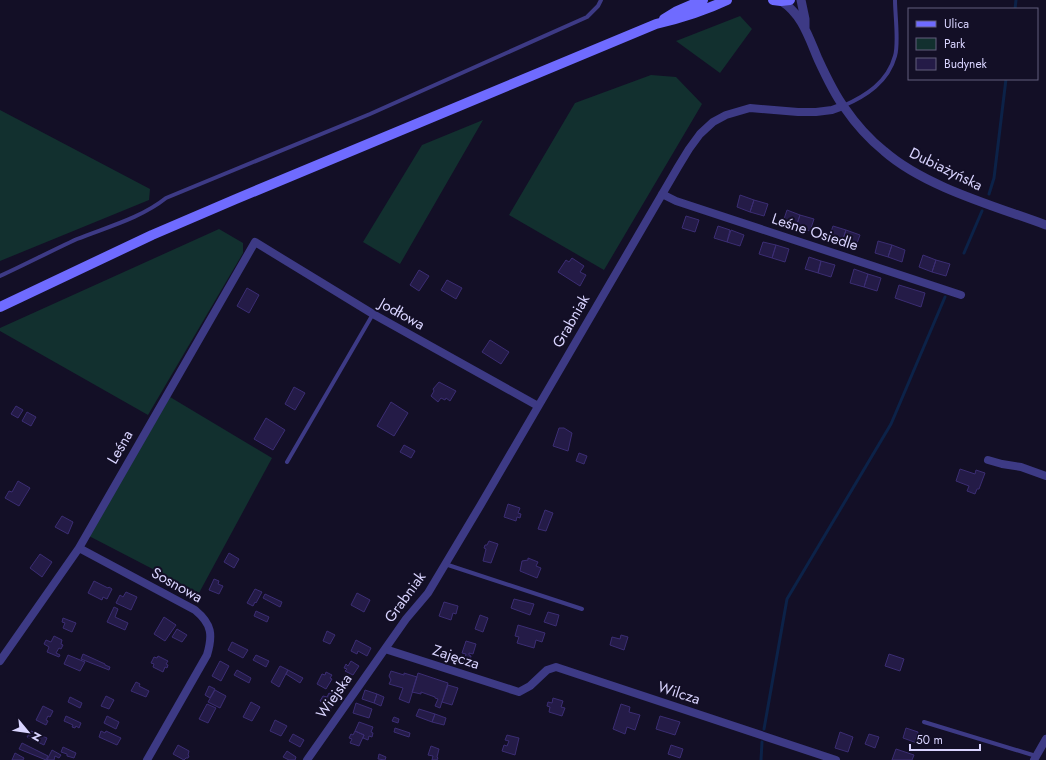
<svg xmlns="http://www.w3.org/2000/svg" width="1046" height="760" font-family="Jost,sans-serif">
	<rect width="100%" height="100%" fill="#130f26"/>
	<!-- green -->
	<path fill="#12302f" d="M740,16L752,29L720,73L676,41Z
		M651,75L676,77L702,104L604,270L509,215L575,103Z
		M0,110L150,189L149,200L0,261Z
		M483,120L400,264L363,242L422,145Z
		M219,229L243,243V253L148,415L0,331V328Z
		M170,397L272,458L199,593L89,536Z"/>
	<g fill="none" stroke-linecap="round" stroke-linejoin="round">
		<!-- stream -->
		<path stroke="#0c2248" stroke-width="3" d="M1015,9L1016,0
			M989,194L994,178L1006,79
			M964,253L982,211
			M764,729L787,599L891,424L945,297
			M761,760L762,742"/>
	</g>
	<!-- building -->
	<path fill="#241b47" stroke="#3b2d73" d="M740,195L754,200L750,212L737,207Z
		M754,200L768,204L764,216L750,212Z
		M787,210L800,215L796,227L783,222Z
		M800,215L814,219L810,231L796,227Z
		M686,216L699,220L695,232L682,228Z
		M718,226L730,230L727,242L714,238Z
		M833,226L846,230L842,242L829,237Z
		M731,230L744,235L740,246L727,242Z
		M846,230L860,235L856,246L842,242Z
		M878,241L892,245L888,257L875,253Z
		M763,242L776,245L772,258L759,254Z
		M776,245L789,249L785,262L772,258Z
		M892,245L905,250L902,262L888,257Z
		M923,255L936,260L932,272L919,267Z
		M809,257L821,261L818,273L805,269Z
		M572,258L584,266L580,272L586,275L580,286L558,272L566,260L569,262Z
		M936,260L950,264L946,276L932,272Z
		M821,261L835,265L831,277L818,273Z
		M854,269L868,274L864,287L850,283Z
		M419,270L429,276L419,291L410,285Z
		M868,274L881,278L877,291L864,287Z
		M447,280L462,288L456,299L441,290Z
		M899,285L925,293L921,307L895,298Z
		M247,288L259,295L249,313L237,306Z
		M490,340L509,352L501,364L482,352Z
		M439,382L456,391L450,401L446,398L445,400L441,398L438,402L431,396L434,391L433,389Z
		M294,387L305,393L295,410L285,404Z
		M391,402L408,413L394,436L377,426Z
		M16,406L23,410L18,418L11,414Z
		M27,412L36,417L31,426L22,421Z
		M266,418L285,430L273,450L254,439Z
		M559,428H564L572,433L568,451L553,446Z
		M404,445L415,451L411,458L400,452Z
		M579,453L587,456L584,464L576,461Z
		M960,469L975,474L976,470L985,473L979,489H977L975,494L967,491L969,486L956,481Z
		M18,481L30,488L19,506L5,498L9,491L12,492Z
		M508,504L520,508L518,513L521,514L520,518L517,517L516,521L504,517Z
		M545,510L553,513L546,531L538,529Z
		M62,516L73,522L68,534L55,527Z
		M489,541L498,544L491,563L483,561L486,549L484,548L485,545H487Z
		M229,553L239,559L234,568L224,562Z
		M40,554L52,562L42,577L30,568Z
		M528,558L538,562L536,566L541,568L537,578L520,571L522,561L528,560Z
		M214,579L219,581L218,584L223,586L219,594L209,590Z
		M94,581L108,588L109,587L112,589L107,599L103,597L102,600L88,593Z
		M255,589L262,592L256,603L255,602L253,606L247,603Z
		M126,592L137,597L131,610L116,603L120,595L123,597Z
		M357,593L370,600L364,612L351,605Z
		M265,594L282,602L280,607L263,598Z
		M514,599L534,604L530,615L511,608Z
		M444,602L458,606L456,614L453,613L451,620L439,616Z
		M114,607L118,609L115,617L128,623L125,630L107,622Z
		M256,611L269,617L267,622L254,616Z
		M548,612L559,615L556,626L544,622Z
		M480,615L488,618L483,632L475,629Z
		M164,617L176,625L165,641L154,634Z
		M63,618L76,623L72,632L63,628L65,623L62,622Z
		M518,625L545,633L542,642L536,640L534,648L517,643L519,637L515,636Z
		M177,629L187,635L182,642L172,637Z
		M327,631L335,635L330,644L323,641Z
		M621,635L628,637L624,650L610,645L612,637L620,639Z
		M54,636L62,640L61,644L63,645L61,649L59,648L56,653L60,655L59,657L47,652L49,647L44,644L46,640L51,642Z
		M356,640L371,648L367,656L358,651L357,654L351,651Z
		M466,641L476,644L473,654L469,653V655L471,656L470,660L465,658L466,654L462,653Z
		M232,642L248,650L243,658L228,650Z
		M83,654L105,664V665L110,667L109,670L81,659Z
		M889,654L904,659L900,671L885,666Z
		M68,655L85,662L80,671L64,664Z
		M256,655L269,661L266,667L253,660Z
		M158,656L168,661L166,664L168,665L167,668L165,667L163,672L153,667L154,664L151,663L154,657L157,658Z
		M220,661L229,666L221,681L212,676Z
		M351,661L359,666L353,675L345,671L347,669L344,668L346,664L348,666Z
		M280,666L288,670L279,687L271,682Z
		M237,670L251,678L249,683L234,675Z
		M288,670L303,678L300,683L286,674Z
		M391,671L404,675V673L417,677L409,703L399,699L403,688L389,684L391,680L389,676Z
		M326,672L332,675L330,678L332,679L326,689L317,684L322,674L325,675Z
		M418,673L448,683L440,708L435,706L438,699L435,698V697L421,692V694L412,692Z
		M136,682L140,684L139,686L149,691L146,697L131,691Z
		M448,685L458,688L452,705L442,702Z
		M209,686L215,689L210,698L205,695Z
		M215,690L226,696L220,708L208,702Z
		M365,690L377,694L374,703L362,699Z
		M329,693L337,697L332,708L320,701L323,696L327,697Z
		M377,694L384,697L381,706L374,703Z
		M106,696L114,700L109,709L101,706Z
		M70,697L82,703L80,708L68,702Z
		M553,698L563,701L561,707L565,708L562,716L549,712L550,707L547,706L548,702L552,703Z
		M251,702L260,707L252,721L243,717Z
		M356,703L372,709L369,718L353,713Z
		M207,704L216,708L208,723L199,719Z
		M621,704L630,707L629,712L640,715L635,730L627,727L625,734L613,729Z
		M43,706L53,711L50,717L48,716L46,720L48,721L46,725L36,720Z
		M419,709L435,714L432,722L416,716Z
		M435,714L446,718L444,725L432,722Z
		M66,716L81,723L79,728L76,726L75,728L72,727L73,725L64,721Z
		M107,716L119,722L116,729L104,723Z
		M660,716L680,722L675,735L656,729Z
		M394,717L399,719L398,723L392,721Z
		M275,720L287,726L281,736L270,731Z
		M359,722L373,727L371,732L373,733L372,737L369,736L368,740L363,738L364,735L355,731Z
		M395,728L410,733L409,737L394,732Z
		M906,728L918,732L916,739L919,740L917,743L903,738Z
		M31,731L47,738L44,745L27,737Z
		M101,731L105,733L106,731L121,738L117,745L99,737Z
		M355,731L364,735L359,746L350,743L352,739L349,738L351,734L353,735Z
		M840,732L853,737L848,752L835,748Z
		M293,734L304,740L300,747L289,741Z
		M869,734L879,737L875,748L865,744Z
		M507,735L519,738L515,755L502,751L504,745L507,746L509,741L505,740Z
		M22,743L48,756L46,760L19,749Z
		M178,745L189,751L188,755L189,756L188,758H186L184,760L173,754Z
		M671,745L683,749L680,758L668,754Z
		M431,746L439,749L437,757L438,758L437,760H432L433,756L428,755Z
		M63,747L76,753L74,758L67,756V754L61,752Z
		M896,749L914,755L912,760H892Z
		M52,750L61,755L59,758L55,756L54,760H47Z
		M287,751L296,757L295,760H289L283,757Z
		M15,753L24,758L23,760H12Z
		M379,754L386,757L385,760L378,759Z"/>
	<g fill="none" stroke-linecap="round" stroke-linejoin="round">
		<!-- service -->
		<path stroke="#3d3a85" stroke-width="4" d="M843,106C866,96 888,82 895,56C899,43 895,15 895,0
			M0,276C26,264 51,251 77,239C107,227 141,218 166,198L370,114L587,17L598,6L601,0
			M287,462L373,314
			M445,564L582,609
			M924,722L1036,756"/>
		<!-- minor -->
		<path stroke="#3d3a85" stroke-width="8" d="M662,194L676,201L961,295
			M988,460L1002,464L1021,467L1046,476
			M79,548L195,610C212,624 213,635 207,655L147,760
			M385,649L519,692L530,686L547,670L556,667L836,760
			M0,661L79,548L255,242L373,314L538,406
			M307,760L406,619L428,593L480,506L678,167L689,149L700,134L713,122L726,115L750,108L798,112H816L832,110L843,106
			M1034,760L1046,739"/>
		<!-- tertiary -->
		<path stroke="#3d3a85" stroke-width="9" d="M801,0L805,19V28
			M781,1C802,14 809,38 818,59C824,72 835,95 844,107C855,123 869,139 884,151C925,187 995,206 1046,225"/>
		<!-- secondary -->
		<path stroke="#6f6bff" stroke-width="10" d="M773,0L781,1L790,0
			M664,19L677,11L703,0
			M0,307L152,235L236,199L656,24C681,18 704,11 727,0"/>
	</g>
	<g text-anchor="middle" dominant-baseline="central" stroke-width="4" stroke-linejoin="round" paint-order="stroke">
		<!-- street labels -->
		<g font-size="15" fill="#d9d4ff" stroke="#130f26">
			<text transform="translate(946 169) rotate(26)">Dubiażyńska</text>
			<text transform="translate(815 232) rotate(18)">Leśne Osiedle</text>
			<text transform="translate(402 314) rotate(29)">Jodłowa</text>
			<text transform="translate(571 321) rotate(-60)">Grabniak</text>
			<text transform="translate(120 447) rotate(-60)">Leśna</text>
			<text transform="translate(177 585) rotate(29)">Sosnowa</text>
			<text transform="translate(405 597) rotate(-54)">Grabniak</text>
			<text transform="translate(456 657) rotate(18)">Zajęcza</text>
			<text transform="translate(679 693) rotate(18)">Wilcza</text>
			<text transform="translate(334 696) rotate(-55)">Wiejska</text>
		</g>
	</g>
	<!-- legend -->
	<rect x="908" y="8" width="130" height="72" fill="#130f26" stroke="#625e7d"/>
	<rect x="916" y="21" width="20" height="6" fill="#6f6bff" stroke="#625e7d"/>
	<text x="944" y="28" font-size="12" fill="#d9d4ff">Ulica</text>
	<rect x="916" y="38" width="20" height="12" fill="#12302f" stroke="#625e7d"/>
	<text x="944" y="48" font-size="12" fill="#d9d4ff">Park</text>
	<rect x="916" y="58" width="20" height="12" fill="#241b47" stroke="#625e7d"/>
	<text x="944" y="68" font-size="12" fill="#d9d4ff">Budynek</text>
	<!-- north arrow -->
	<g transform="translate(28 732) rotate(119)" stroke="#130f26" stroke-width="3" paint-order="stroke">
	<path d="M0-3L7 15L0 10L-7 15Z" fill="#d9d4ff"/>
	<text y="-6" font-size="11" font-weight="bold" text-anchor="middle" fill="#d9d4ff">N</text>
	</g>
	<!-- scale -->
	<path d="M910 744v6h70v-6" fill="none" stroke="#d9d4ff" stroke-width="2"/>
	<text x="916" y="744" font-size="12" fill="#d9d4ff" stroke="#130f26" stroke-width="3" paint-order="stroke">50 m</text>
</svg>
